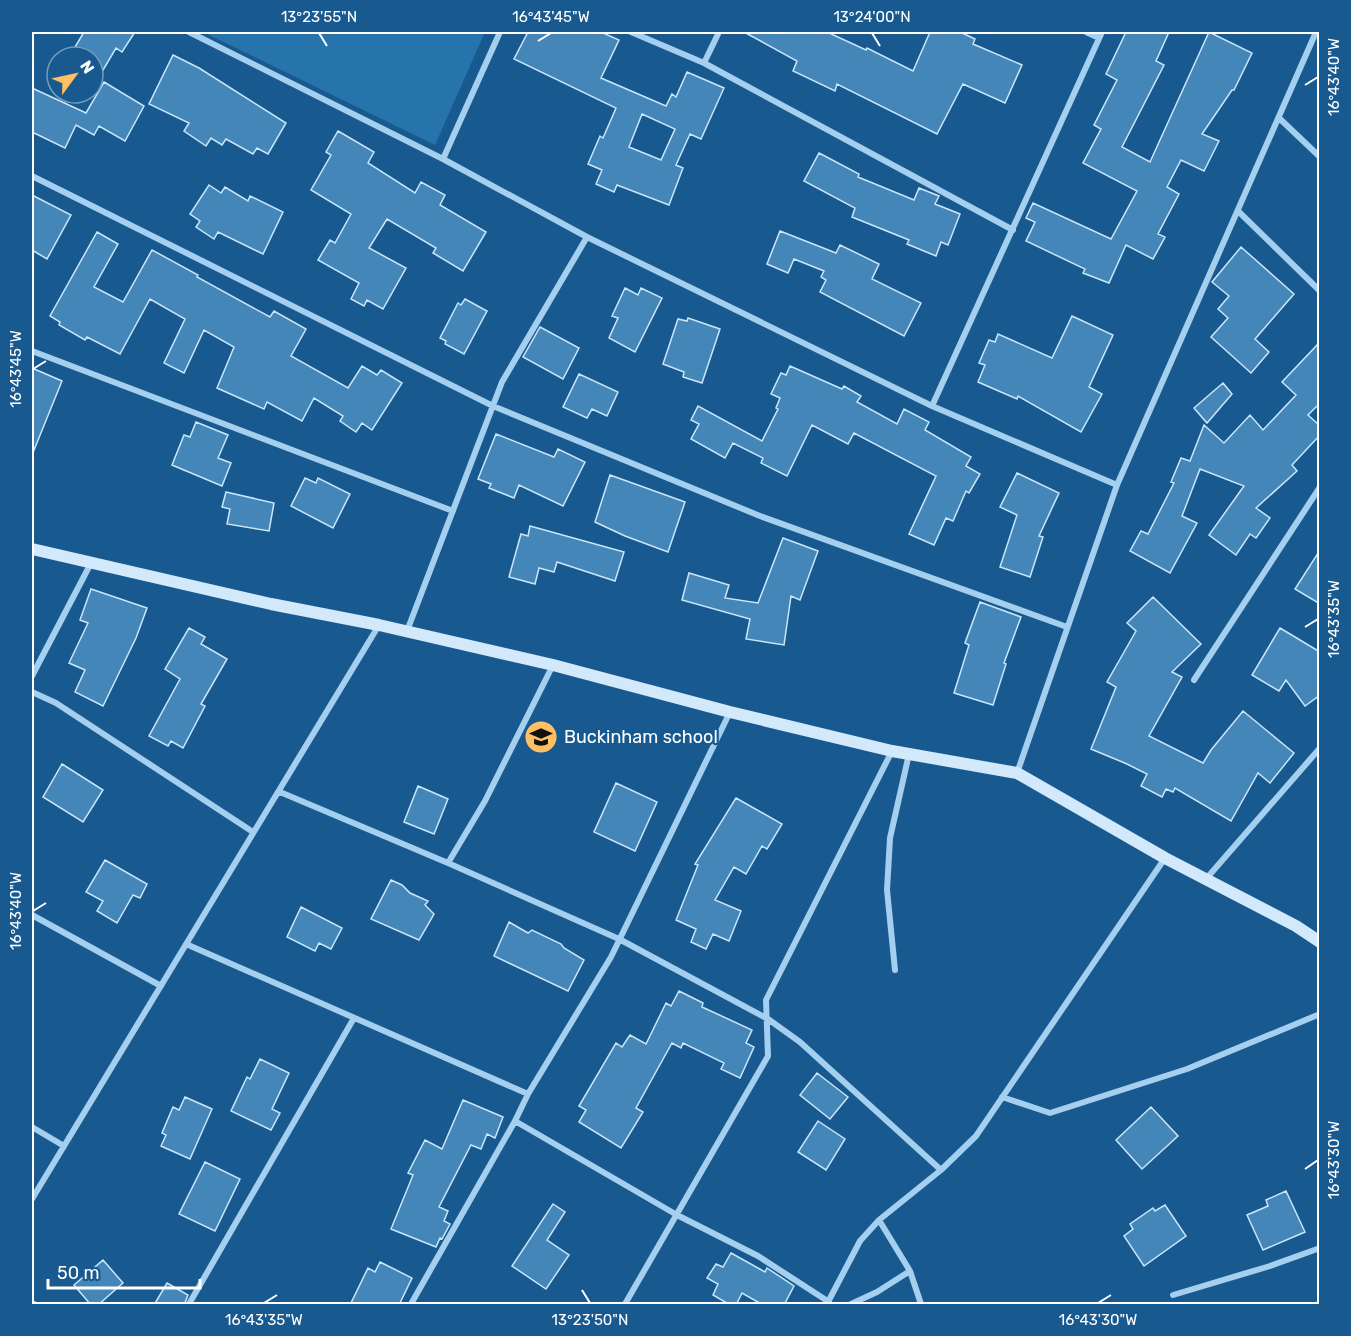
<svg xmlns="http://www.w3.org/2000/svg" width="1351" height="1336" font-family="Rubik,sans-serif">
	<rect width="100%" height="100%" fill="#185a8f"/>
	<!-- green -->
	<path fill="#2773ab" d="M203,32H485L435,145Z"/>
	<!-- building -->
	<path fill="#4486b8" stroke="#cae6fb" stroke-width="1.5" fill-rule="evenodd" d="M84,32H135L122,52L116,48L93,87V57H69Z
		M528,32H601L619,40L601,78L666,106L672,94L676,97L687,72L724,88L701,139L690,134L676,165L683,168L669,205L617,185L614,192L596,184L602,170L588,164L600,136L603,138L616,108L514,59ZM642,114L675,129L661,160L629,147Z
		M744,32H827L866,50L867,48L913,71L930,32H960L975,39L973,44L1022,65L1005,103L963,84L937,134L837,84L835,91L793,71L797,61Z
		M1126,32H1169L1156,61L1164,65L1122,147L1150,162L1209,32L1252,53L1234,90H1232L1202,134L1219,141L1204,171L1181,160L1167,187L1179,194L1158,234L1165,237L1153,259L1126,245L1109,283L1083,273L1085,269L1026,241L1035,222L1026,218L1033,203L1111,239L1137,191L1083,163L1101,129L1094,125L1117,80L1106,74Z
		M173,55L199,68L286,123L268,154L257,148L253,154L226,139L222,145L211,138L206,146L184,131L189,123L149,104Z
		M104,82L144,106L125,141L99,126L94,135L76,125L65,148L32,132V88L86,113Z
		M338,131L374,152L368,163L415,193L421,182L445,195L440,205L486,232L463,271L433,253L436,248L387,219L369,248L406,268L383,309L367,300L364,306L351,299L359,283L318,260L330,240L335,243L351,214L311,190L331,155L326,152Z
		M819,153L859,174L858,177L914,200L919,188L939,196L935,204L960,214L948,245L941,242L936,256L907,244L909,240L852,217L855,208L804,181Z
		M209,185L221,193L225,187L248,201L250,196L283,212L263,254L218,232L214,239L196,227L200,221L190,214Z
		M32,195L71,215L47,259L32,250Z
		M780,231L836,253L840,245L879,264L872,279L921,303L904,336L820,292L826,280L821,277L824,271L794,259L788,273L767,264Z
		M97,232L118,244L94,287L123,302L152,250L198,275L197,277L270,317L274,311L306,329L291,356L348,388L362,366L377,375L381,370L402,383L372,430L362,423L356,432L340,421L343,416L314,398L302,421L267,402L264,409L217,388L234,347L204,330L184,373L164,363L185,319L150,299L120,354L87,337L85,340L59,325L60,322L50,316Z
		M1241,247L1294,294L1255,339L1269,352L1251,373L1211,337L1228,318L1218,309L1229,296L1212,282Z
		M625,288L638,295L641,288L662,298L635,352L609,338L618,318L612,316Z
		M465,299L487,311L464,354L445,344L446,341L440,338L458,303L461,305Z
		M1072,316L1113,335L1089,387L1102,394L1081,432L1018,396L1017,399L978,382L985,365L979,363L989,340L995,342L998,334L1052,358Z
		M688,318L720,329L702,383L683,377L684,372L663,364L678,319L687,321Z
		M540,327L579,348L563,379L523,357Z
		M1320,342V403L1308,415L1320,426V435L1292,465L1297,471L1256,508L1270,518L1256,538L1250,534L1236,555L1209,535L1244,486L1200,469L1182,516L1197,523L1170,573L1130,551L1141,531L1148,534L1174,483L1171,482L1181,458L1190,461L1204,425L1224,443L1250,415L1263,430L1296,395L1282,382Z
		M790,366L842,389L844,386L861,396L857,402L897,424L904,409L929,422L925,430L971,457L966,466L980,474L969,493L966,491L953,521L946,518L934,545L909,534L936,476L854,433L848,444L812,425L787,476L761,463L763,458L733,443L725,458L691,439L699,424L691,420L698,406L762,441L778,409L776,408L780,398L771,394L781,373L786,375Z
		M32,368L62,381L32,455Z
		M579,374L618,392L607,416L592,409L587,418L563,407Z
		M1223,383L1232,394L1207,423L1194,408Z
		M196,422L228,435L218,458L231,463L222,486L172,465L184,435L190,437Z
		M496,434L554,457L558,449L585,462L563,506L519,485L514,498L489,488L491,484L478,479Z
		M1017,473L1059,493L1039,536L1043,537L1030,577L1000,567L1017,515L1000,507Z
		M610,475L685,502L668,552L625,536L595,522Z
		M305,478L316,483L318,478L350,494L333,528L291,506Z
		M226,492L274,503L269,531L227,524L230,509L222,507Z
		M530,526L624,552L615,581L557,562L554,572L539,568L535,584L509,577L521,534L528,536Z
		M783,538L818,551L800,600L791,596L784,645L746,639L750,619L682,600L689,573L729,585L725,598L758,603Z
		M1320,550V604L1295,589Z
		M91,589L147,608L136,638L103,706L75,692L85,670L69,663L88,623L80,620Z
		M1153,597L1201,644L1172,672L1182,677L1149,736L1203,763L1211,750L1243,711L1294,753L1270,783L1258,773L1231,821L1175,788L1173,792L1166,789L1162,797L1141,786L1147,774L1127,764L1091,749L1116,687L1107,682L1136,631L1127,623Z
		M980,602L1021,617L1004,663L1006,664L993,705L954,693L969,645L965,643Z
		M189,628L205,637L201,644L227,659L201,704L205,706L183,748L171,741L168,746L149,736L180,679L165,669Z
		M1280,628L1320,652V695L1305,706L1286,680L1279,691L1252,675Z
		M62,764L103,790L83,822L43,797Z
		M616,783L657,802L635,851L594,832Z
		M418,786L448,799L434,834L404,822Z
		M736,798L782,824L767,849L762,846L746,874L734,867L715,900L741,911L729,941L713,934L706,949L691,942L696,929L676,920L698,865L695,864Z
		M105,860L147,884L140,898L133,895L117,923L97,911L103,901L86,892Z
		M391,880L402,885L410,893L428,901L425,905L434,914L419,940L371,919Z
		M301,907L342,928L331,949L319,943L315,951L287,937Z
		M509,922L528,933L532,930L561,944L564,948L584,960L568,991L494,956Z
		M679,991L703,1003L702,1007L752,1030L746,1043L754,1047L740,1078L721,1069L724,1063L683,1043L681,1048L672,1043L636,1108L643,1112L621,1148L579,1122L586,1110L579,1106L616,1043L622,1047L630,1035L646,1044L666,1003L671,1006Z
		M260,1059L289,1073L272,1109L280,1113L271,1130L231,1111L247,1077L250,1079Z
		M817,1073L848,1097L830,1119L800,1095Z
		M185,1097L212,1109L190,1159L161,1146L166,1135L162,1133L173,1107L179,1110Z
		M463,1100L503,1117L495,1138L487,1134L481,1149L471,1145L439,1207L448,1211L444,1221L450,1224L442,1239L440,1238L436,1247L391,1229L413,1175L408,1173L425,1140L442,1149Z
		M1151,1107L1178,1136L1142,1169L1116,1140Z
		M818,1121L845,1139L826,1170L798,1152Z
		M205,1162L240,1179L215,1231L179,1214Z
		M1286,1191L1305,1232L1263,1250L1247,1215L1268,1206L1266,1200Z
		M553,1204L565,1212L547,1240L569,1255L546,1289L512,1266Z
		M1165,1205L1186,1236L1144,1266L1124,1236L1133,1229L1130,1224L1153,1208L1155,1211Z
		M731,1253L765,1272L767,1268L794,1286L784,1305H763L742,1293L736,1305H730L713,1295L718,1284L707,1278L716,1264L723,1267Z
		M103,1260L123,1283L98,1305H91L74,1285Z
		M380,1262L412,1278L399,1305H350L368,1268L375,1272Z
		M167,1283L188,1295L184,1305H154Z"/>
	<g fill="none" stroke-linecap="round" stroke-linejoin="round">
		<!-- street -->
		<path stroke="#a4cfef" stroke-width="6" d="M189,32L443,159L587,237L932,406L1117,485
			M631,32L704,63L1013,230
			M1086,32L1099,38
			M704,63L719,32
			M1279,118L1320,157
			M443,159L500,32
			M32,176L493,406L760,516L1067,627
			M1238,211L1320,291
			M32,351L453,511
			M932,406L1102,32
			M407,631L502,382L587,237
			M32,676L91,563
			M1194,680L1320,487
			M32,692L56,703L253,832
			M1017,773L1117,485L1316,32
			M280,792L448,863L619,939L768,1019L800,1042L941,1170
			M448,863L485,801L553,665
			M1206,879L1320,748
			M32,915L161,986
			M186,944L528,1094
			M895,970L887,890L890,838L909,754
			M1002,1097L1050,1113L1187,1069L1320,1014
			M515,1121L677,1215L758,1256L829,1302
			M32,1127L64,1146
			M32,1199L379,625
			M879,1220L910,1271L921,1304
			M1173,1295L1270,1266L1320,1248
			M32,1303L34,1304
			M189,1304L354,1018
			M411,1304L515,1121L528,1094L611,957L730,712
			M625,1304L768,1056L766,1000L892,751
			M827,1304L860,1241L879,1220L941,1170L976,1136L1165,858
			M851,1304L877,1292L910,1271"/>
		<!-- secondary -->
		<path stroke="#d2e8fb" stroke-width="12" d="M32,549L271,604L379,625L553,665L730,712L892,751L1017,773L1165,858L1296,926L1320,942"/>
	</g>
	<!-- ticks -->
	<path fill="none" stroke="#fff" stroke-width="2" d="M319,33L327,46M872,33L880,46M538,41L551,33M1305,85L1318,77M33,369L46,361M1305,627L1318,619M33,911L46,903M1305,1169L1318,1160M582,1290L590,1303M264,1303L277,1295M1098,1303L1111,1295"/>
	<!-- icons -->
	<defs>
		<symbol id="school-disc" viewBox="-11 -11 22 22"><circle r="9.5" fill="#ffbf62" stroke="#185a8f"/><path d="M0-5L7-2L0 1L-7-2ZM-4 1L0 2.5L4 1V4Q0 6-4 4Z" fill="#111"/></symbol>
	</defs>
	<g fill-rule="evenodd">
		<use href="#school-disc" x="522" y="718" width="38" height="38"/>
	</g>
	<g text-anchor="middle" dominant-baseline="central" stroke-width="4.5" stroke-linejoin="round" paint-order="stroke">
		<!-- poi labels -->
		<g font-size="18" fill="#fff" stroke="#185a8f" text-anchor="start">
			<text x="564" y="737">Buckinham school</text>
		</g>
	</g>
	<!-- border -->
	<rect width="1351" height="1336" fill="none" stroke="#185a8f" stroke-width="66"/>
	<!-- north arrow -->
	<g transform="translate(75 75) rotate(57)"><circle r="28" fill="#185a8f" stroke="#749cbc" stroke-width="1.5"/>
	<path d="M0-4.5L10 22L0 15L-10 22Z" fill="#ffbf62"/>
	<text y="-9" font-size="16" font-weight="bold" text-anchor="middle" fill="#ffffff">N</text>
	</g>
	<!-- scale -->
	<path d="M48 1279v9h152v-9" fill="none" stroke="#ffffff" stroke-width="3"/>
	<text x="57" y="1279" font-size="18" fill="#ffffff" stroke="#185a8f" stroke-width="4.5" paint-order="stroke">50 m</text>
	<rect x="33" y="33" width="1285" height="1270" fill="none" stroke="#fff" stroke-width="2"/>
	<g font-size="15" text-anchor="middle" fill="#fff">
		<text x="319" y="22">13°23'55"N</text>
		<text x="551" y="22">16°43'45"W</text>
		<text x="872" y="22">13°24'00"N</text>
		<text transform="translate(1334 77) rotate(-90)" y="5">16°43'40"W</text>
		<text transform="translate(16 369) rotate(-90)" y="5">16°43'45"W</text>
		<text transform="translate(1334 619) rotate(-90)" y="5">16°43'35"W</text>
		<text transform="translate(16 911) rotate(-90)" y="5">16°43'40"W</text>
		<text transform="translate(1334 1160) rotate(-90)" y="5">16°43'30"W</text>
		<text x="264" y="1325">16°43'35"W</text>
		<text x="590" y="1325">13°23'50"N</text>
		<text x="1098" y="1325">16°43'30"W</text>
	</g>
</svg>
